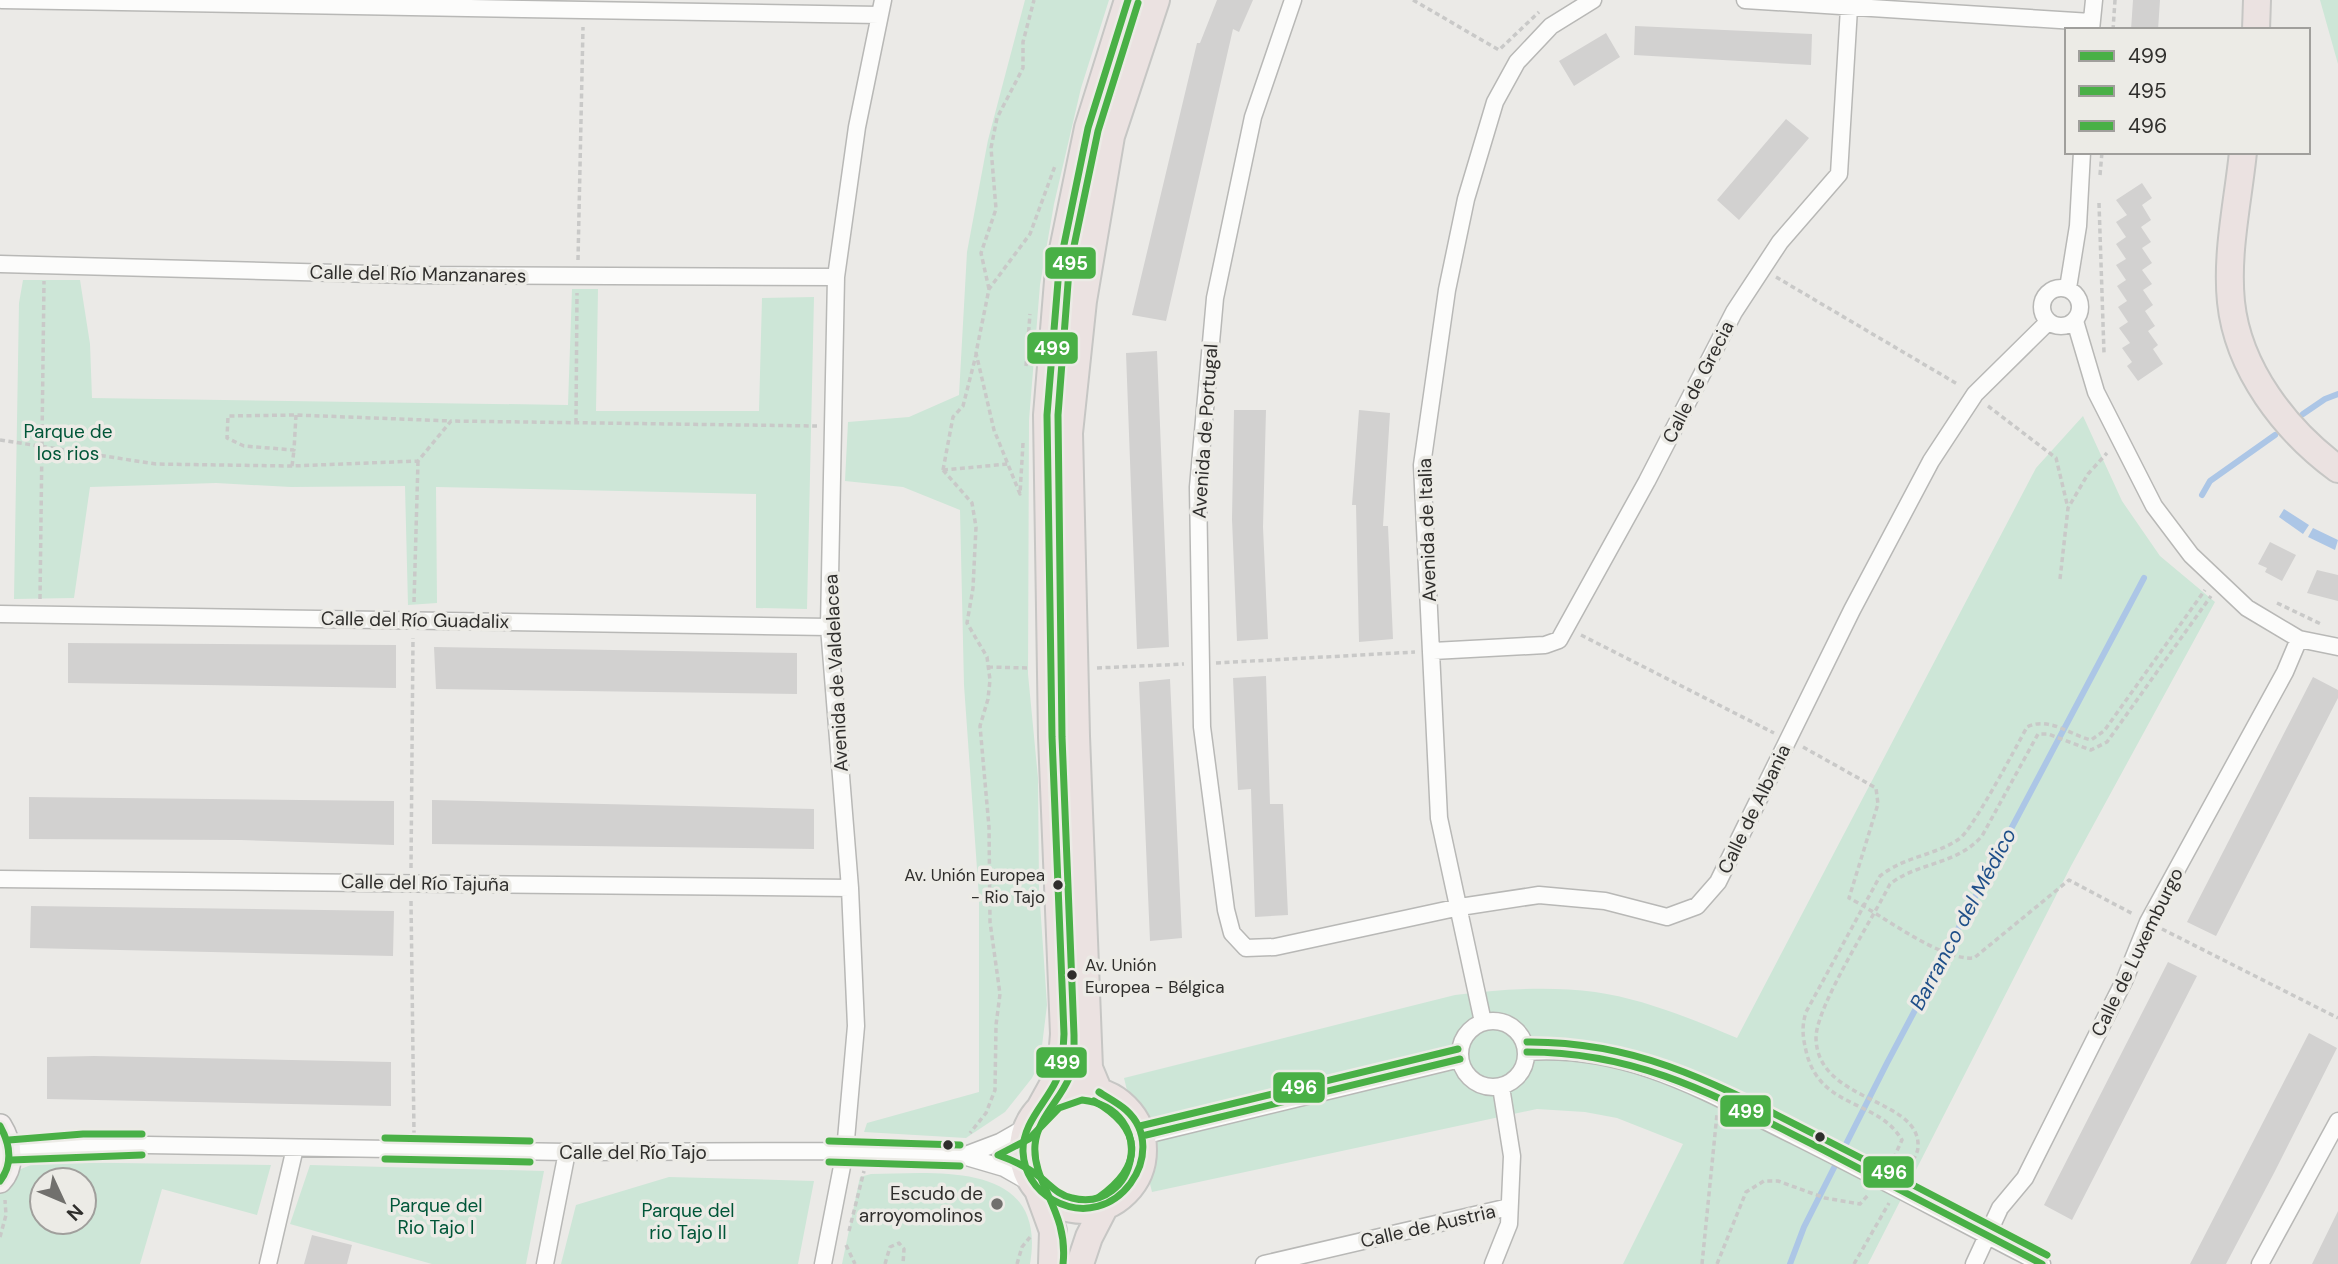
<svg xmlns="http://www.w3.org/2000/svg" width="2338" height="1264" font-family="'DM Sans',sans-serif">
	<rect width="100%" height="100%" fill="#ebeae7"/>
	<!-- green -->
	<path fill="#cde6d7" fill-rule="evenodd" d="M1025,0H1109L1081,88L1054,204L1040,285L1029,420L1028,674L1038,778L1039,889L1047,1005L1040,1062L1032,1078L1005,1112L966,1138L864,1132L867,1123L979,1092V897L964,685L960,510L903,487L845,481L848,422L909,417L959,395L967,252L988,140Z
		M2320,0H2338V64Z
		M23,280H80L90,344L92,398L568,405L572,289H598L596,411H759L762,298L814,297L807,609L756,608V494L436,487L437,603L408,605L405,486L291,487L216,483L90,487L74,598L14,599L19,303Z
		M2083,416L2122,501L2160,556L2215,602L2071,866L1868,1264H1623L1683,1144L1617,1118L1585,1112L1537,1109L1152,1192L1124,1078L1455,995C1500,989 1550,986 1595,992C1644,999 1692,1019 1737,1038L2036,468Z
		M38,1162L271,1165L257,1215L162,1189L140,1264H0V1188L4,1176ZM42,1180H84V1222H42Z
		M310,1165L544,1171L526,1264H432L290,1224Z
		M871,1174C938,1173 1048,1160 1030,1264H842L860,1177Z
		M669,1177L814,1181L798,1264H561L576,1205Z"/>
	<!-- water -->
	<path fill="#acc6e6" d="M2284,509L2309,525L2303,534L2279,517Z
		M2313,528L2338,540L2335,550L2308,537Z"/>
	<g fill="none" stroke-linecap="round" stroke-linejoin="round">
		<!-- stream -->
		<path stroke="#acc6e6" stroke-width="6" d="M2303,414L2325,399L2338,394
			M2202,495L2210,481L2275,435
			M1790,1264L1804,1227L1887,1063L2144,578"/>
	</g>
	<!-- building -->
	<path fill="#d2d1d0" d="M1217,0H1253L1239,32L1233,29L1166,321L1132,315L1197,43H1200Z
		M2133,0H2160L2158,30H2131Z
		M1635,26L1812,34L1811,65L1634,55Z
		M1606,33L1620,57L1574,86L1559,61Z
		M1786,119L1809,138L1739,220L1717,200Z
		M2142,183L2152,198L2142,205L2151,220L2141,227L2151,242L2142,248L2152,263L2142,270L2152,284L2143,290L2153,305L2145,311L2155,326L2148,331L2158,345L2153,349L2163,364L2138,381L2127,366L2132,362L2122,348L2130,343L2119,328L2128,322L2118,307L2127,301L2117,286L2126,280L2116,265L2126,259L2116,244L2126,237L2116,222L2127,215L2116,200Z
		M1157,351L1169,647L1137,649L1126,353Z
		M1234,410H1266L1263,527L1268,639L1237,641L1232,519Z
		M1359,410L1390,413L1383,526H1388L1393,639L1359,642L1356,505H1352Z
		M2270,542L2296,555L2282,581L2265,572L2267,568L2258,564Z
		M2317,570L2338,575V601L2307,593Z
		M68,643L396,645V688L68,683Z
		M434,647L797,653V694L436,689Z
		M1266,676L1270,804H1283L1288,915L1255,917L1251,789L1238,790L1233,678Z
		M2313,677L2338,690V698L2216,936L2187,922Z
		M1170,679L1182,938L1150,941L1139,682Z
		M29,797L394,801V845L241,840L29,839Z
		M432,800L814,809V849L432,844Z
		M31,906L394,911L393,956L30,948Z
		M2168,962L2197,976L2072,1220L2044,1205Z
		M2309,1033L2337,1048L2274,1173L2226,1264H2190Z
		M94,1056L391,1062V1106L47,1099V1057Z
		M2338,1211V1264H2312Z
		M312,1235L352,1245L347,1264H304Z"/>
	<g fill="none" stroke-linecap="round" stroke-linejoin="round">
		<defs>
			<path id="street" d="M2,0L879,15
				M1293,0L1253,117L1215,298L1198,487L1202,727L1226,910L1232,933L1246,948L1275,947L1460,907L1539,895L1605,901L1667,917L1697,906L1718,882L1852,610L1931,461L1975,394L2048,322
				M1745,0L2091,22
				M2091,30L2094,0
				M0,264L410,275L836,277
				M2042 307a19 19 0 1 1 38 0a19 19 0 1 1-38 0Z
				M2068,288L2078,226L2082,152
				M2075,321L2096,392L2154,506L2191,555L2247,608L2299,639L2338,647
				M0,614L829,627
				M1433,651L1545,645L1559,640L1647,481L1734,312L1780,242L1839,174L1849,8
				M0,879L850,888
				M1460 1054a33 33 0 1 1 66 0a33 33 0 1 1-66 0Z
				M1483,1022L1439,818L1422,465L1447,290L1466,199L1495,102L1517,62L1551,26L1593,0
				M1527,1052C1630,1045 1707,1093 1797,1137C1879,1178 1960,1222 2042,1264
				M1142,1136L1460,1059
				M10,1150L84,1144L567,1152L845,1151L963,1156L1004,1168L1034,1185
				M963,1156L1000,1142L1028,1126
				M268,1264L295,1148
				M545,1264L567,1152
				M823,1264L845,1151L856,1026L850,888L829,627L836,277L857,127L883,0
				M1264,1264L1509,1207
				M1493,1264L1509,1224L1512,1156L1501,1087
				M1974,1264L2000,1208L2025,1178L2125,979L2148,922L2285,672L2299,639
				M2260,1264L2338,1121"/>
			<path id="secondary" d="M0,1126C10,1142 14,1166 0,1181"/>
			<path id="primary" d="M2256,30L2257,0
				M2243,152C2238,201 2226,253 2231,302C2238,369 2285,430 2338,469
				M1023 1150a60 60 0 1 1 120 0a60 60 0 1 1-120 0Z
				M1099,1092L1089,1068L1076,736L1069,433L1083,301L1111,136L1156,0
				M1040,1108L1061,1070L1064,1034L1052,737L1047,415L1059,269L1088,128L1128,0
				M1038,1190L1053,1231L1052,1264
				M1080,1264L1089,1237L1105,1206"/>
		</defs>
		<!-- street casing -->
		<use href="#street" stroke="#b8b8b6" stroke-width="19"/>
		<!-- secondary casing -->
		<use href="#secondary" stroke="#b8b8b6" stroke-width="26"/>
		<!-- primary casing -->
		<use href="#primary" stroke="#c6c6c4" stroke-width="30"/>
		<!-- path -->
		<path stroke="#c9c9c8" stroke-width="3.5" stroke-dasharray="5 3.5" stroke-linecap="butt" d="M1413,0L1499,50L1539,12
			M2113,30L2115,0
			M2100,175L2102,152
			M2099,203L2104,353
			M578,260L583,27
			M1776,277L1959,385
			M989,289L981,253L996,209L991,148L997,118L1023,68V42L1034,0
			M1026,366L1030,314
			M1988,406L2056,458L2068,508
			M296,415L294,450L244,446L227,438L228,416L296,415L451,421
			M576,423L577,293
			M0,440L156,464L292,466L418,461L451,421L817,426
			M1023,443L1020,494L994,430L976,353L989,289L1030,234L1055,166
			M292,466L294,450
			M943,470L972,503L976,527L973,588L967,623L987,657L990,680L988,699L980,726L989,827L990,922L1000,994L996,1025L995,1090L986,1113L970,1133
			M943,470L953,417L963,406L976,355
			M943,470L1008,464
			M2060,579L2068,508L2088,474L2107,453
			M40,599L44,281
			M414,602L418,461
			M2277,603L2321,624
			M1581,635L1774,733
			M1216,663L1415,652
			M988,667L1028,668
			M1097,668L1184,664
			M1803,747L1876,788L1878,804L1849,898C1881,914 1940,961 1974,958L2069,880L2133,914
			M411,868L413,638
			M411,901L414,1134
			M2162,929L2338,1018
			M1890,1166L1902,1140C1878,1099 1823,1110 1807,1055C1803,1038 1801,1029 1806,1012L1880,876C1907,855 1932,857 1959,839C1972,831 2016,747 2027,727C2049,716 2070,735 2091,740L2104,731L2205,590
			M1904,1175C1908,1167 1918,1155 1918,1147C1921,1097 1816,1103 1816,1037C1817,1005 1873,918 1890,884C1918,862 1957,865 1982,836L2038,734H2048L2091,750L2107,742L2211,596
			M849,1231L864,1171
			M0,1237L6,1215L5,1200
			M846,1245L855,1264
			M885,1264L890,1247L899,1243L904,1249L903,1264
			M1017,1264L1022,1247L1031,1236
			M1702,1264L1717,1114
			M1717,1264L1746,1192L1764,1181H1778L1825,1198L1860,1204L1869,1194
			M1854,1264L1889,1203"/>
		<!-- street -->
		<use href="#street" stroke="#fcfcfb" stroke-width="16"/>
		<!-- secondary -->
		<use href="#secondary" stroke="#f4efef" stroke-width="23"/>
		<!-- primary -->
		<use href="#primary" stroke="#ebe2e1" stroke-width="26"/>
		<defs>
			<path id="bus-1" d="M1527,1052C1640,1052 1718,1097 1816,1146C1892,1185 1966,1225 2042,1264
				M1099,1092C1108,1098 1118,1103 1126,1110C1172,1151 1116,1235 1053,1200C1035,1190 1024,1172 1023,1152C1022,1124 1045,1104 1056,1081C1063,1066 1063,1050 1064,1034L1052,737L1047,415L1059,269L1088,128L1128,0
				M0,1126C10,1144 13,1164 0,1181
				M1142,1136L1460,1059"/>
			<path id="bus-2" d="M1094,1101C1143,1129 1144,1165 1099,1197
				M1063,1264C1069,1211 1032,1184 1035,1145C1037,1119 1060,1100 1069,1078C1075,1064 1074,1049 1074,1035L1062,737L1058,415L1069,270L1098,131L1138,3"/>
			<path id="bus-3" d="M1527,1042C1640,1041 1718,1085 1816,1135C1893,1174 1970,1215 2047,1255
				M1082,1100C1160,1109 1137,1214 1072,1198C1057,1195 1049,1183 1037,1175C1025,1166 1012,1160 998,1155L1029,1139L1059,1108Z
				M1140,1126L1458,1049
				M385,1138L530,1141
				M9,1140L83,1134H142
				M829,1141L960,1145
				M385,1159L530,1162
				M11,1160L142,1155
				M829,1162L960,1166"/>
		</defs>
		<!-- bus-1 casing -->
		<use href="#bus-1" stroke="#ecebe6" stroke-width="12"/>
		<!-- bus-2 casing -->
		<use href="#bus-2" stroke="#ecebe6" stroke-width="12"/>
		<!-- bus-3 casing -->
		<use href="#bus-3" stroke="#ecebe6" stroke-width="12"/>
		<!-- bus-1 -->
		<use href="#bus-1" stroke="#49b046" stroke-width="7"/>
		<!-- bus-2 -->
		<use href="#bus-2" stroke="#49b046" stroke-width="7"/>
		<!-- bus-3 -->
		<use href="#bus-3" stroke="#49b046" stroke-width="7"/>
	</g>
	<!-- markers -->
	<g fill="#2f2e2c" stroke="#ecebe6" stroke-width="2.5">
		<circle cx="1058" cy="885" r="6"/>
		<circle cx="1072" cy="975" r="6"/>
		<circle cx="1820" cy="1137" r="6"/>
		<circle cx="948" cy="1145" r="6"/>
	</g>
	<circle fill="#71706d" stroke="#ecebe6" stroke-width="2.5" cx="997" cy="1204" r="7"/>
	<g text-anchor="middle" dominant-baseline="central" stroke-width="7" stroke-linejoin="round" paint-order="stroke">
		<!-- bus labels -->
		<g font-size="17" fill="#2f2e2c" stroke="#ecebe6" text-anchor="end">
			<text x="1045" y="875">Av. Unión Europea<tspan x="1045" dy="22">- Rio Tajo</tspan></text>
			<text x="1085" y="965" text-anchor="start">Av. Unión<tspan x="1085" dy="22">Europea - Bélgica</tspan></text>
		</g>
		<!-- street labels -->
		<g font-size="19" fill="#2f2e2c" stroke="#ecebe6">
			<text transform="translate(418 274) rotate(1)">Calle del Río Manzanares</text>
			<text transform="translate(1698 382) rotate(-63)">Calle de Grecia</text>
			<text transform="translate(1205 431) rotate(-86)">Avenida de Portugal</text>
			<text transform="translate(1427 530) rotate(-92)">Avenida de Italia</text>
			<text transform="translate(415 620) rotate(1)">Calle del Río Guadalix</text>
			<text transform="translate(836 673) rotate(-93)">Avenida de Valdelacea</text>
			<text transform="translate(1754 809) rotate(-64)">Calle de Albania</text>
			<text transform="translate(425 883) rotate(1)">Calle del Río Tajuña</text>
			<text transform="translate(2137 952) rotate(-64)">Calle de Luxemburgo</text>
			<text x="633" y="1152">Calle del Río Tajo</text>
			<text transform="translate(1428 1226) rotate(-13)">Calle de Austria</text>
		</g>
		<!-- park labels -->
		<g font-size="19" fill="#015638" stroke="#ecebe6">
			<text x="68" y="431">Parque de<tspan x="68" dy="22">los rios</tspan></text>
			<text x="436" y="1205">Parque del<tspan x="436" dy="22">Rio Tajo I</tspan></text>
			<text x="688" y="1210">Parque del<tspan x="688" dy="22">rio Tajo II</tspan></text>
		</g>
		<!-- poi labels -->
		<g font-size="19" fill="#2f2e2c" stroke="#ecebe6" text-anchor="end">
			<text x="983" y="1193">Escudo de<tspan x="983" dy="22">arroyomolinos</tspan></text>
		</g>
		<!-- water labels -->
		<g font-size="21" font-style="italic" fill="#1f4f89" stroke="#ecebe6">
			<text transform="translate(1963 919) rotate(-62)">Barranco del Médico</text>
		</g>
	</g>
	<g stroke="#ecebe6" stroke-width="2.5">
		<rect x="1044" y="246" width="53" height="34" rx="7" fill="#49b046"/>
		<rect x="1026" y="331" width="53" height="34" rx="7" fill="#49b046"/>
		<rect x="1035" y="1046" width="53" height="33" rx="7" fill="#49b046"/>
		<rect x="1272" y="1071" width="54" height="33" rx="7" fill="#49b046"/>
		<rect x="1719" y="1094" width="53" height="34" rx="7" fill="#49b046"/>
		<rect x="1862" y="1155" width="53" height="34" rx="7" fill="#49b046"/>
	</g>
	<g font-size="19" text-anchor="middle" font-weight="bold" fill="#fff">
		<text x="1070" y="270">495</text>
		<text x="1052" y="355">499</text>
		<text x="1062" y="1069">499</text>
		<text x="1299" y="1094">496</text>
		<text x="1746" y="1118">499</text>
		<text x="1889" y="1179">496</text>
	</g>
	<!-- legend -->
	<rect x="2065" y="28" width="245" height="126" fill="#ecebe6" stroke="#a09f9c" stroke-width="2"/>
	<rect x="2079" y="51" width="35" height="10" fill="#49b046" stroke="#a09f9c" stroke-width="2"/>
	<text x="2128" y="63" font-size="21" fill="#2f2e2c">499</text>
	<rect x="2079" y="86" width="35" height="10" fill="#49b046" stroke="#a09f9c" stroke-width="2"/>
	<text x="2128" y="98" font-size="21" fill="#2f2e2c">495</text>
	<rect x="2079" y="121" width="35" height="10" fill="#49b046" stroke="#a09f9c" stroke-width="2"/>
	<text x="2128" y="133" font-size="21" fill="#2f2e2c">496</text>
	<!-- north arrow -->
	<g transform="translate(63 1201) rotate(134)"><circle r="33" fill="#ecebe6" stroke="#a09f9c" stroke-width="2"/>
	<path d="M0-5L12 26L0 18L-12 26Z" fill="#71706d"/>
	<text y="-10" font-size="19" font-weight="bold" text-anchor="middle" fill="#2f2e2c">N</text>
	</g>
</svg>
